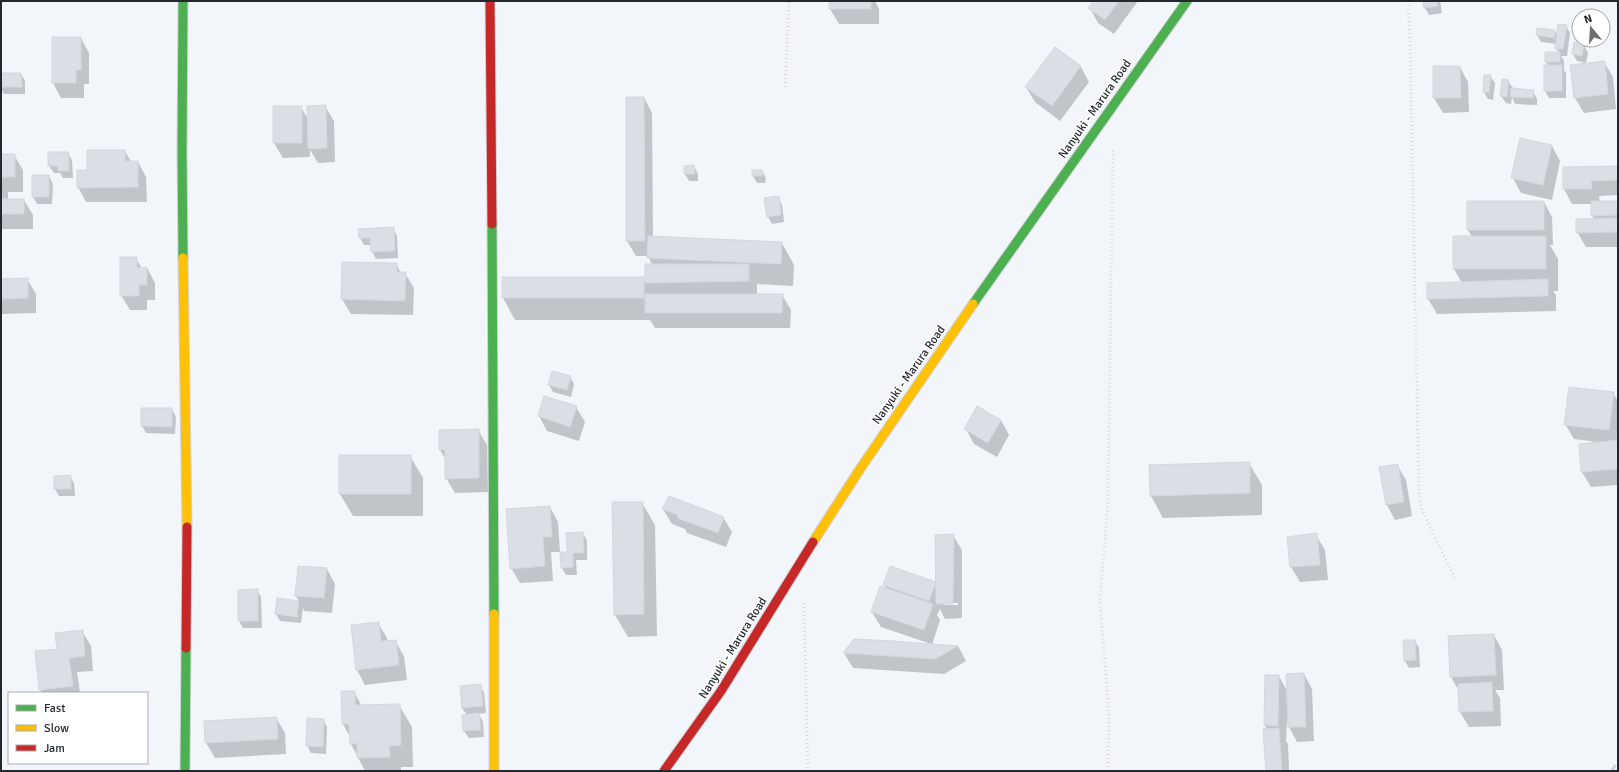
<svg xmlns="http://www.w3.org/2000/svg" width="1619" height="772" font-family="Signika,sans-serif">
	<rect width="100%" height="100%" fill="#f2f5fa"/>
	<!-- shadow -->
	<path fill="#0003" fill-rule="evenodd" d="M830,1H875L879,9V24H839L830,9Z
		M1095,1H1138L1114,34L1098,23L1090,8Z
		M1424,1H1440L1442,13L1429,15L1425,8Z
		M1566,26L1570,33L1567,56H1561L1564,61V70L1566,73V98H1549L1545,91L1548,66L1546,62L1559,53L1556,48L1557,44L1541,42L1537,35L1555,31L1558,36Z
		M81,38L89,53V84H84V98H61L53,83Z
		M1584,45L1588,53L1586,63L1577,61L1573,54Z
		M1055,48L1081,67L1089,82L1060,121L1035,102L1026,87Z
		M1604,62L1613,77L1616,109L1584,113L1575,98Z
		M1460,67L1468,82L1469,112L1443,113L1434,98Z
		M1,74H21L25,81V94H4L1,89Z
		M1490,76L1495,83L1493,100L1488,99L1484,92Z
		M1508,81L1513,88L1533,91L1537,99V105L1515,104L1512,97L1511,104L1506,103L1501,96Z
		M627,98H644L652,113L653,237L782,243L794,265L793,286L757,284V295H782L791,310L790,328H655L650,320H515L503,298L643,278L646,282L652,265L648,256H636L627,241Z
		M325,106L334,121L335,162L318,163L310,150V157L283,158L274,143V107H301L308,119Z
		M1,109L2,110V125H1Z
		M1552,146L1560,161L1552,200L1521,193L1513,178Z
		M125,151L131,162H138L146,177L147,202H86L78,187L88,171Z
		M68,153L72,160L73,178H63L60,173H54L49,166Z
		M1,155H14L23,170V192H8V200H24L33,215V229H1Z
		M685,166H694L698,174V181H689L685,174Z
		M1618,167V195L1599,196L1600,202H1618V247H1586L1577,232L1595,219L1592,216V204H1572L1564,189V168Z
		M762,171L766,178L765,183H757L753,176Z
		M49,176L53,184L52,204H37L33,197Z
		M778,197L782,205L784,222L772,224L768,217L766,199Z
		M1544,202L1552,217L1553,245H1550L1558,259V291H1553L1556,295V311L1437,314L1428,299V284L1462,283L1454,269L1472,237L1468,230Z
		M393,228L397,236L398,258L376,259L372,251V245H364L360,238Z
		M136,258L142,269L147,268L155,283V300H147V310H130L121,295Z
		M396,264L401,273H405L414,288L413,315L351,314L342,299Z
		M27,279L36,294V313L1,314V280Z
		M570,377L574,384L571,397L553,392L549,385Z
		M1613,393L1618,401V485L1591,487L1582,472L1580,444L1597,442L1574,439L1565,424Z
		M576,407L585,422L579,441L547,431L539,416Z
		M142,409H172L176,417L175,434L146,433L142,426Z
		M1001,420L1009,435L997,457L974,444L966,429Z
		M478,430L487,445L488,492L455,493L446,478V460L440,450V431Z
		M410,456L423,478V516H353L340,494Z
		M1249,463L1262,485V515L1163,518L1151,496Z
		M1397,465L1406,480L1412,516L1395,520L1387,505Z
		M70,476L74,483L75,496H59L55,489V477Z
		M642,503L655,525L657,636L628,637L615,615Z
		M550,507L558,522L560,552H551L553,581L520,583L511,568Z
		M663,509L723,517L732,532L726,547L687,533L685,529L672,524Z
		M583,533L587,541V560H576L577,575H566L562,568L568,553Z
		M953,535L962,550V618L945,619L940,609L937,615L940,620L932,645L958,646L966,661L944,674L853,668L844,653L931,644L881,627L872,612L887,590L884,585L935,583L937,586ZM944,603H958V605H944Z
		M1316,535L1325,550L1328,580L1300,582L1291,567L1288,537Z
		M327,569L335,584L332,613L304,611L303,608L301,623L280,621L276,614L278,599L299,602L296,596Z
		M257,590L261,597L262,628H243L239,621Z
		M378,623L387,638V642L395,641L404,656L407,680L365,685L357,670L352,626Z
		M82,631L91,646L93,671L77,672L80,693H42L40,689L58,650Z
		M1494,635L1502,650L1504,690H1495L1500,698L1501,726L1469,727L1460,712L1459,691L1451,677Z
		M1415,641L1419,648L1420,667L1409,668L1405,661Z
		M1304,674L1312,689L1314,741L1297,742L1289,727L1288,720H1287L1286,741L1288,744L1289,771H1267V730L1265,725L1266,676H1279L1287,691Z
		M480,685L484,693L486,713L479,714L483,722L484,737L469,738L464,731L467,715L462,708Z
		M354,692L362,706L399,705L412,727L413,767H401V771H365L351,744L350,737L343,724Z
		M276,718L285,733L286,754L215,758L206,743Z
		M323,720L327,727L326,754L311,753L307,745Z"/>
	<!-- building -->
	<path fill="#dadee5" stroke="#d4d7dd" d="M829,1H871V9H829Z
		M1093,1H1119L1105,20L1088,8Z
		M1423,1H1437L1438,6L1424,8Z
		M1558,24L1567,25L1563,49H1555Z
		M1537,28L1555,30L1554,38L1536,35Z
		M52,37H81V70H76V83H52Z
		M1574,42L1584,44L1582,56L1572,54Z
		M1055,47L1081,66L1052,106L1025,87Z
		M1545,52H1560V62H1545Z
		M1605,61L1608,94L1574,98L1570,65Z
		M1544,65H1562V91H1544Z
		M1433,66H1460L1461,98H1433Z
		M1,73H21L22,87H1Z
		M1484,75H1491L1489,93L1483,92Z
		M1502,79L1509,80L1507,97L1500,96Z
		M1511,88L1534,90L1533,98L1510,97Z
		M626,97H644L645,241H626Z
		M326,105L327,148L308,149L307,106Z
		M273,106H302V143H273Z
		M1520,138L1552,145L1543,185L1511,178Z
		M87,150H125V161H138V187L77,188V170H87Z
		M48,152H69V171H58V166H48Z
		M1,154H15V177H1Z
		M694,165L695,174H684V166Z
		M1618,166V180L1591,181L1592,189H1563V167Z
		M752,170H762V176H752Z
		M32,175H49V197H32Z
		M779,196L781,215L767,217L764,198Z
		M1,199H24V214H1Z
		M1467,201H1544V230H1467Z
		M1591,201H1618V215L1591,216Z
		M1618,218V232L1576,233V219Z
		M394,227L395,251L371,252L370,238H359L358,229Z
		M648,236L782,242L781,264L647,258Z
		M1453,236H1546V269H1453Z
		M120,257H137V268L147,267V285H139V296H120Z
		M342,262L397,263V272H406L405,301L341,299Z
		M645,264H749V281L645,283Z
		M502,277H644V298H502Z
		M28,278V298L1,299V279Z
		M1548,279V296L1427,299V283Z
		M645,294H783L782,313H645Z
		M552,371L571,376L567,390L548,385Z
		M1569,387L1614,392L1609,430L1564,425Z
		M544,396L577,406L570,427L538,416Z
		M977,406L1001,420L988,443L964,429Z
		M141,408H172V427L141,426Z
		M479,429V478L445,479V450H439V430Z
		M1618,440V469L1581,472L1579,444Z
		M339,455H411V494H339Z
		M1250,462V493L1150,496L1149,465Z
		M1398,464L1404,502L1386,505L1379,467Z
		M71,475V489H54V476Z
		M669,496L724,517L718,533L677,518L678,515L662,509Z
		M612,502H643L644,614L614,615Z
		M550,506L552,537H543L545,566L510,569L506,509Z
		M583,532L584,553H573V567L561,568L560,552H567L566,533Z
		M1317,533L1320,565L1290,567L1287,537Z
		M954,534L953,604H936L935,535Z
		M298,566L327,568L324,598L295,596Z
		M890,566L936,582L929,601L883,585Z
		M880,586L933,604L924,630L871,612Z
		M258,589V621H238V590Z
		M277,598L299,601L297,617L275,614Z
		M379,622L381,641L396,640L399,665L356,670L351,625Z
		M83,630L85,656L69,658L73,686L39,690L35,651L57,649L55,633Z
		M1494,634L1496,675L1450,677L1448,636Z
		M854,639L893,641L958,646L935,659L843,653Z
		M1403,640H1415L1416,660L1404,661Z
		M1304,673L1306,727H1288L1286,674Z
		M1265,675H1279L1278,726L1264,725Z
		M1492,682L1493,711L1459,712L1458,684Z
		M481,684L483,706L462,708L460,686Z
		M341,691H355V705L400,704L401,745L389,746L390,757L357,758V744H350L349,724H342Z
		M479,713L481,730L463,731L462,715Z
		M277,717L278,739L205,743L204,721Z
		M307,718L324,719L323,747L306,746Z
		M1279,728L1282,771H1266L1263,729Z"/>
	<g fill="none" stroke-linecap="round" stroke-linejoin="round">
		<defs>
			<path id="fast" d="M183,1L182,152L183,258
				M492,224L494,614
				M973,304L1187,1
				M185,771L186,648"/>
			<path id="slow" d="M183,258L187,527
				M813,542L860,469L973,304
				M494,614V771"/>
			<path id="jam" d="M490,1L492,224
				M186,648L187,527
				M664,771L721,691L813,542"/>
		</defs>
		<!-- fast casing -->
		<use href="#fast" stroke="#ced2d7" stroke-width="11"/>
		<!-- slow casing -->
		<use href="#slow" stroke="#ced2d7" stroke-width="11"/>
		<!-- jam casing -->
		<use href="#jam" stroke="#ced2d7" stroke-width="11"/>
		<!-- path -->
		<path stroke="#d7d7d9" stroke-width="2.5" stroke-dasharray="1 3" stroke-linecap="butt" d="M1408,1L1410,39L1419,495L1422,510L1455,579
			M785,87L789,1
			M804,603L808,771
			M1108,771L1109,716L1100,601L1108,502L1113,148"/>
		<!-- fast -->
		<use href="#fast" stroke="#4caf50" stroke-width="9"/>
		<!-- slow -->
		<use href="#slow" stroke="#ffc107" stroke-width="9"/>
		<!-- jam -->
		<use href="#jam" stroke="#c62828" stroke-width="9"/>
		<!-- rail -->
		<path stroke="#cfd0d1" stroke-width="3" stroke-dasharray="7 7" stroke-linecap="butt" d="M1612,771L1618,760"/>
	</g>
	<g text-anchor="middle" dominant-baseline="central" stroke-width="3" stroke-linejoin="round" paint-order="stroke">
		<!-- street labels -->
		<g font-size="12" fill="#24282e" stroke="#fff">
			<text transform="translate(1095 109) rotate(-55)">Nanyuki - Marura Road</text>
			<text transform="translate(909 375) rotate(-55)">Nanyuki - Marura Road</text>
			<text transform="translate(733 648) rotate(-58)">Nanyuki - Marura Road</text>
		</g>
	</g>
	<!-- border -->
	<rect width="1619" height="772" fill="none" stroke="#24282e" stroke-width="4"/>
	<!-- legend -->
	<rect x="8" y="692" width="140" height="72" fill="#ffffff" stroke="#a7a9ab"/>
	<rect x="16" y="705" width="20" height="6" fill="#4caf50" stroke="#a7a9ab"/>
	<text x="44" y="712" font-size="12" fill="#24282e">Fast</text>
	<rect x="16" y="725" width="20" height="6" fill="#ffc107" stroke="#a7a9ab"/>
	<text x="44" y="732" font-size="12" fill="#24282e">Slow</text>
	<rect x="16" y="745" width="20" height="6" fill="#c62828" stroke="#a7a9ab"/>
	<text x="44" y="752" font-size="12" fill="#24282e">Jam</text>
	<!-- north arrow -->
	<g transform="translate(1591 28) rotate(342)"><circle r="19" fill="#ffffff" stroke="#a7a9ab"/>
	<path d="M0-3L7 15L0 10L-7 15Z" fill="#6c7075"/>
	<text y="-6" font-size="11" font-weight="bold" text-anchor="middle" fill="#24282e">N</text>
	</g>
</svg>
